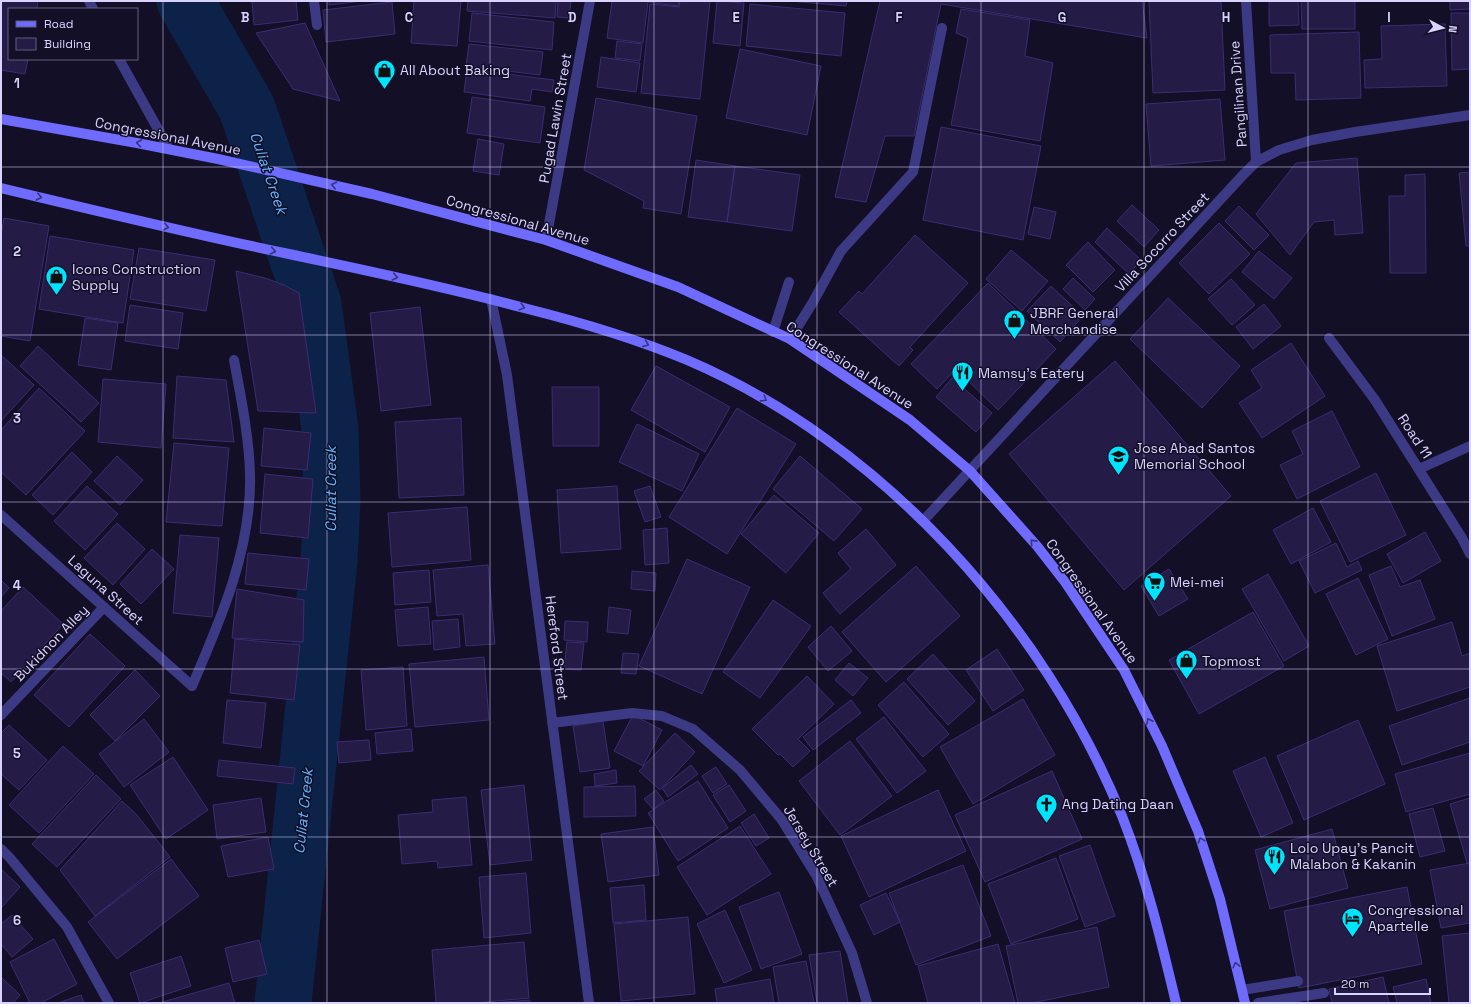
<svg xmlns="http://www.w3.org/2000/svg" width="1471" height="1004" font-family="'Space Grotesk',sans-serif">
	<rect width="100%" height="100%" fill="#130f26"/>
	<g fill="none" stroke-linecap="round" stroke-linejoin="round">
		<!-- river -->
		<path stroke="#0c2248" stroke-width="57" d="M185,1L247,108L313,304L330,429L332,501L329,561L283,1003"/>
	</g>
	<!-- building -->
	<path fill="#241b47" stroke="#3b2d73" d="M1,1H38L37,9H9V59H28L25,74L1,70Z
		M252,1H296L298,20L254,25Z
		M329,1H362L329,5Z
		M414,1H461L457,46L411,43Z
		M468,1H556L555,18L467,11Z
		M558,1H571L569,18L557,17Z
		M612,1H679L678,6L648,2L643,43L607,38Z
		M680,1H710L700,99L641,93L650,4L679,7Z
		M717,1L744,3L740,46L713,43Z
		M790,1H847L846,6Z
		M880,1H1142L1147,38L941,4L914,136H885L866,202L835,197Z
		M1149,1H1221L1225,90L1153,93Z
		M1269,1H1298L1299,25L1269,26Z
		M1301,1H1355V29H1302Z
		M1450,1H1470V9L1450,10Z
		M392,2L395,34L326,42L323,10Z
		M750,4L845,13L841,56L746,46Z
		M961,9L1030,20L1025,56L1053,63L1040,141L951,125L968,38L956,33Z
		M472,13L554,22L552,50L469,41Z
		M1451,13H1470V69L1452,70Z
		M305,23L340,101L293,89L256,33Z
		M1445,24L1447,86L1365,88L1364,60L1382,59L1381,26Z
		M1359,32L1361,98L1296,100L1295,73H1271L1270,35Z
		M617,41L642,44L640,61L615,58Z
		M469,44L543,52L540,75L466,66Z
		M740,49L821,66L807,135L726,118Z
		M601,57L640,63L636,92L597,87Z
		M467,69L554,80L552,92L532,89L530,101L464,92Z
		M472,97L545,107L540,143L467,133Z
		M596,98L697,116L681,214L643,208L644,201L584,170Z
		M1220,99L1225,160L1151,166L1146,104Z
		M941,127L1041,146L1023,240L923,220Z
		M478,139L504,144L499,175L473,171Z
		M1357,158L1363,233L1335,235L1334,220L1314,222L1290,255L1256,214L1296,163Z
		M696,160L735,166L727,222L688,217Z
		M735,166L800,175L792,231L727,222Z
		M1470,172V246H1466L1459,173Z
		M1425,174L1426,273H1390L1389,196H1405V175Z
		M1132,205L1159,230L1144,247L1117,221Z
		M1239,206L1269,235L1254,250L1225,221Z
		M1034,207L1056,212L1050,239L1028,234Z
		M4,218L49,226L30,341L1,336V236Z
		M1219,223L1250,254L1209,294L1179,263Z
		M1107,228L1141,260L1129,274L1095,242Z
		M915,235L968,283L910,347L913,350L899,366L839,312L859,291L862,294Z
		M50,236L134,250L123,323L39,309Z
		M1088,242L1115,270L1093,292L1066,265Z
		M139,248L215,260L206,311L130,299Z
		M1011,250L1048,281L1022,311L986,279Z
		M1259,251L1292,278L1274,299L1242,272Z
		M236,271L265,278L284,285L299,293L316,413L258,411Z
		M1073,278L1095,299L1085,310L1063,289Z
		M1231,279L1255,305L1232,325L1208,299Z
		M988,283L1056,349L998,410L956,369L937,389L911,364Z
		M1051,286L1083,316L1060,342L1027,311Z
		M1168,298L1240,366L1202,408L1130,339Z
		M1264,304L1281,326L1253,349L1236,327Z
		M130,305L183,313L178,349L125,341Z
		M420,307L431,405L381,411L370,313Z
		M85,318L118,323L111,370L78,365Z
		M1291,343L1325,396L1262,438L1239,403L1262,388L1251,370Z
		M38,346L99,403L81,422L20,366Z
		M1,355L34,385L1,421Z
		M1115,361L1231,496L1124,590L1009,454Z
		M656,366L730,407L705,452L631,410Z
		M177,376L226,380L234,442L173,438Z
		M952,378L992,413L976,432L936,397Z
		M103,379L166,384L161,448L98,442Z
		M552,387H599V446H553Z
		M39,388L85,431L26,495L1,472V430Z
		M737,408L796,444L727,554L669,517Z
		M1332,411L1360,467L1297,499L1280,465L1303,454L1292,431Z
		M461,418L464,495L399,498L395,422Z
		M637,424L699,454L682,491L619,462Z
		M264,428L311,433L307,470L261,466Z
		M174,443L229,448L222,526L166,522Z
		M72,452L92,472L53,515L32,495Z
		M117,456L143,480L120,505L94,481Z
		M800,456L862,509L834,541L773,489Z
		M1376,473L1406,535L1350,562L1320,501Z
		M265,474L313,479L308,538L260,533Z
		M87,486L118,514L85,550L54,521Z
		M617,486L621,549L561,553L557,490Z
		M650,486L661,517L645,522L634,491Z
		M774,495L819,533L786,573L741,534Z
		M467,507L471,560L392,567L388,513Z
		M1313,508L1331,542L1291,564L1273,530Z
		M117,523L145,549L113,585L84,558Z
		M667,528L669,563L645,565L643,530Z
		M866,529L896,565L840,614L823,593L851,569L838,553Z
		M1425,532L1441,561L1403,583L1387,554Z
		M180,535L219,538L212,617L173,613Z
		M1336,543L1347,567L1358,561L1362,570L1315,593L1299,561Z
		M152,549L174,569L141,604L120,584Z
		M248,553L309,559L306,590L245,584Z
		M687,559L750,587L702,694L639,666Z
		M488,565L495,644L466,646L463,614L437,616L433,570Z
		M916,566L960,616L886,682L842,632Z
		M1391,566L1400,587L1420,580L1435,619L1392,636L1369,575Z
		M1169,569L1188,599L1159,616L1141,586Z
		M429,570L431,602L395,605L393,573Z
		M632,571L656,573L655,591L631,589Z
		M1268,574L1309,646L1284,661L1242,589Z
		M1358,578L1388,639L1356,655L1326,594Z
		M1,580L9,588L1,597Z
		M23,587L63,624L11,682L1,673V611Z
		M237,589L304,600L303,642L232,638Z
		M773,600L811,626L760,698L723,672Z
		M428,607L431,644L398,646L395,610Z
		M609,607L631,610L628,634L607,632Z
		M1253,612L1284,666L1199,714L1169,660Z
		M458,619L460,647L434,650L432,621Z
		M565,621L588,622L587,642L564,640Z
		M1452,622L1462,656L1470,653V687L1397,711L1377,646Z
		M831,626L852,651L828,671L808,647Z
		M90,634L125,666L69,727L34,695Z
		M235,639L300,645L294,700L230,693Z
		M567,642L584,643L581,670L564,669Z
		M997,649L1024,690L993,711L966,670Z
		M623,653L639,654L636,674L621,673Z
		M933,654L975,701L948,725L907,679Z
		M484,657L489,720L415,727L409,664Z
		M849,663L868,678L853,696L835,680Z
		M403,667L407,726L366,730L361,670Z
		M135,670L160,696L115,741L90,715Z
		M807,676L834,704L798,739L810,751L793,767L780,754L778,755L752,729Z
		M904,682L949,734L923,757L878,705Z
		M1470,698V742L1402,765L1389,726Z
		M1023,699L1055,755L973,804L940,747Z
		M227,700L266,703L261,748L223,743Z
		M851,700L861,713L813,750L803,737Z
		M633,715L662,730L643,766L614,751Z
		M884,717L926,771L897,793L856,739Z
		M144,719L169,752L124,787L99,754Z
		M1358,720L1385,784L1304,820L1277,756Z
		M603,721L610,768L580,772L573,726Z
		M9,725L47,760L19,790L1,774V733Z
		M411,729L413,751L377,754L375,733Z
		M675,733L695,752L660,790L639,771Z
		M369,740L371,760L339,763L337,742Z
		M850,741L892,796L840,835L799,781Z
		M63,746L94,774L39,833L9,805Z
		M1470,753V794L1406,812L1395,774Z
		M173,757L208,810L166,839L130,785Z
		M1265,757L1293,823L1261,837L1233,771Z
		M219,760L295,768L293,784L217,776Z
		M691,765L698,774L668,797L662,788Z
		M716,767L727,784L713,793L702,776Z
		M616,770L617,783L595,786L594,774Z
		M1052,771L1082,839L985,882L955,815Z
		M96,775L121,799L57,867L32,844Z
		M698,781L728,828L678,861L648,813Z
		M524,785L532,860L490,865L481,790Z
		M729,785L746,811L730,822L713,795Z
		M635,786L636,816L584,817V787Z
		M656,790L664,801L653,809L644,799Z
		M938,790L966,851L869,897L841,836Z
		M466,797L472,865L438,868L437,861L402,864L398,815L433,812L432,800Z
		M261,798L266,832L217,839L213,805Z
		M1470,798V862L1467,863L1450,804Z
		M122,801L136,814L170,857L95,916L60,870Z
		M1433,808L1445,851L1420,857L1409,814Z
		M754,814L769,838L756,846L741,823Z
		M740,826L771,874L707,915L677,867Z
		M653,827L659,875L608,882L601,834Z
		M1332,829L1348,888L1270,909L1255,850Z
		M268,837L274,869L228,877L221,846Z
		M1090,845L1115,916L1085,927L1059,856Z
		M1056,858L1078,919L1011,944L988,884Z
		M171,859L199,896L117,959L88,922Z
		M1470,863V923L1441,928L1430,870Z
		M963,865L991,936L916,965L889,893Z
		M1,869L20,887L1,908Z
		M526,873L531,933L484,938L479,877Z
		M644,885L646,920L613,923L610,888Z
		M1407,887L1422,964L1299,988L1284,911Z
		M779,892L802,954L761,969L739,907Z
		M886,893L900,922L874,935L860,905Z
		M725,910L752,970L724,983L697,924Z
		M12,915L33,939L12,957L1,944V924Z
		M688,917L695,994L621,1001L614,924Z
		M1097,927L1109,987L1032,1003H1018L1006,946Z
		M1470,933V1003H1449L1442,936Z
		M54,939L77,984L41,1003H30L10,962Z
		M259,940L267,974L233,982L225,948Z
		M524,942L529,998L474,1003H436L432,950Z
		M998,944L1015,1003H928L918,966Z
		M840,951L848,1003H817L809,955Z
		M181,956L191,986L140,1003L130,973Z
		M806,961L814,1003H779L773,967Z
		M1,977L20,995L13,1003H1Z
		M1383,977L1389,1003H1332L1329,989Z
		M770,979L774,1003H717L715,989Z
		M1426,979L1431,1003H1397L1393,987Z
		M229,983L235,1003H159Z
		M81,995L84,1003H58Z
		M530,1000V1003H492Z"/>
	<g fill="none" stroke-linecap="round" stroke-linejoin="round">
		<!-- service -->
		<path stroke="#3d3a85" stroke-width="10" d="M89,1L93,9
			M314,1L317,25
			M119,59L169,149
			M773,332L789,282
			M790,339L813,302L841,251L913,172L942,28
			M1242,990L1298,981
			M1258,1003L1324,993"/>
		<!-- pedestrian -->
		<path stroke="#3d3a85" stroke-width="10" d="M192,686C221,619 252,548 250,474C249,436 241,398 234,360
			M1,715L104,607"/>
		<!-- minor -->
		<path stroke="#3d3a85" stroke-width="10" d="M1246,1L1256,162
			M546,240L590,1
			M491,299L507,375L589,1003
			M1329,338L1375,400L1462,538L1470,554
			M1419,469L1470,446
			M1,515L192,686
			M552,723L632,713L662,716L693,729L740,770L782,820L816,875L852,953L867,1003
			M1,849L10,858L67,927L109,1003"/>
		<!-- tertiary -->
		<path stroke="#3d3a85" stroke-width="10" d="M923,521L1243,175L1256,162L1279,150L1312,140L1355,132L1470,115"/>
		<!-- secondary -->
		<path stroke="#6f6bff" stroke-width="10" d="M1,119L137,143L218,159L372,194L546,240L678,287L790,339L910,420L970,471L1037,546L1065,582L1124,670L1162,746L1198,831L1220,899L1245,1003
			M1,188C97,211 193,234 289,254C368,271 447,287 524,308C580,322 634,338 687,360C880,442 1044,623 1122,816C1146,877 1161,940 1176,1003"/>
	</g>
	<!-- one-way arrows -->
	<defs><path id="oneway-chevron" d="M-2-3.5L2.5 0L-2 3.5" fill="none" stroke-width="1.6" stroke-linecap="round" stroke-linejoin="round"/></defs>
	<g stroke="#38347d">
		<use href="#oneway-chevron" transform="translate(139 143) rotate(-169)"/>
		<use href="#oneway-chevron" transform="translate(334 185) rotate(-167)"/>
		<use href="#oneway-chevron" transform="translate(39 197) rotate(13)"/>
		<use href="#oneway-chevron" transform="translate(166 227) rotate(13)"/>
		<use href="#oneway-chevron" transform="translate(273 251) rotate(12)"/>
		<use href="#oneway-chevron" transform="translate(395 277) rotate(13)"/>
		<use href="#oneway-chevron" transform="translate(522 307) rotate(15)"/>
		<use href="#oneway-chevron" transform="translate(646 344) rotate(22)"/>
		<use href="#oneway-chevron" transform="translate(764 399) rotate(32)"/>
		<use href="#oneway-chevron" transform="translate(1033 542) rotate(-132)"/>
		<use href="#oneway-chevron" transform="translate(1149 721) rotate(-116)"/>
		<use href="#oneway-chevron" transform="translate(1201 840) rotate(-108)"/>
		<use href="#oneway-chevron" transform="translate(1236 965) rotate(-104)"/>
	</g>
	<!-- grid -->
	<path fill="none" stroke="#d9d4ff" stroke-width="1" stroke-opacity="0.55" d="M163,1V1003M327,1V1003M490,1V1003M654,1V1003M817,1V1003M981,1V1003M1144,1V1003M1308,1V1003M1,167H1470M1,335H1470M1,502H1470M1,669H1470M1,837H1470"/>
	<!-- icons -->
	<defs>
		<symbol id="shop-pin" viewBox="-11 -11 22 30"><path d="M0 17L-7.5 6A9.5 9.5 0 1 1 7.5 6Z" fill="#00e5ff" stroke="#130f26"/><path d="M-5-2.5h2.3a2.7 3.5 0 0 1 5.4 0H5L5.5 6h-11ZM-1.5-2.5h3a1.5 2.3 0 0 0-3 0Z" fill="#111"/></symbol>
		<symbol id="restaurant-pin" viewBox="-11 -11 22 30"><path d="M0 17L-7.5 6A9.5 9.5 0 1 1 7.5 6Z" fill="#00e5ff" stroke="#130f26"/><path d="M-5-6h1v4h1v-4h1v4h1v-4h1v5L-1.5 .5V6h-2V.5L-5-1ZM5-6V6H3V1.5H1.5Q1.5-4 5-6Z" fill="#111"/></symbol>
		<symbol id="school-pin" viewBox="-11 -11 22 30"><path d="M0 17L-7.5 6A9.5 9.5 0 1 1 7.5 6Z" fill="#00e5ff" stroke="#130f26"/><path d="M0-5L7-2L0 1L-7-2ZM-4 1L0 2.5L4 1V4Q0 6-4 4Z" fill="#111"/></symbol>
		<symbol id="supermarket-pin" viewBox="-11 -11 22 30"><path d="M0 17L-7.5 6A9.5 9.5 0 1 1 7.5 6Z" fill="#00e5ff" stroke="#130f26"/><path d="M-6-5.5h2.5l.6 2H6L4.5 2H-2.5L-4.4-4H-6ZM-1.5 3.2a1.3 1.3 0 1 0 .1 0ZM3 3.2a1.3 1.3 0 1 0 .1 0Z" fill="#111"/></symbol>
		<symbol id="church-pin" viewBox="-11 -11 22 30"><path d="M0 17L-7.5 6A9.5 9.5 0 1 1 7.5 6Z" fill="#00e5ff" stroke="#130f26"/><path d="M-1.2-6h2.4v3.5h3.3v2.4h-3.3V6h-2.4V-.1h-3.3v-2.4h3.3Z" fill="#111"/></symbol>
		<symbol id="hotel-pin" viewBox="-11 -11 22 30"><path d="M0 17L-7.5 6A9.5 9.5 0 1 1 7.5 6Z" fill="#00e5ff" stroke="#130f26"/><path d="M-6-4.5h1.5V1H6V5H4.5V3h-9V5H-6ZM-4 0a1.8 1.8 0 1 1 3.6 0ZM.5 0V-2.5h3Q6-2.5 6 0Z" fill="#111"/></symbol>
	</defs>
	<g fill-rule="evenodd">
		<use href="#shop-pin" x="372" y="58" width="25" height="34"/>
		<use href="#shop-pin" x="44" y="264" width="25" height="34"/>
		<use href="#shop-pin" x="1002" y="308" width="25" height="34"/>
		<use href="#restaurant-pin" x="950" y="360" width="25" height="34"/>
		<use href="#school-pin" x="1106" y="444" width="25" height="34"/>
		<use href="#supermarket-pin" x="1142" y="570" width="25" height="34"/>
		<use href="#shop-pin" x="1174" y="648" width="25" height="34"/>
		<use href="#church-pin" x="1034" y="792" width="25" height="34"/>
		<use href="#restaurant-pin" x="1262" y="844" width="25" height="34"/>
		<use href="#hotel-pin" x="1340" y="906" width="25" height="34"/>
	</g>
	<g text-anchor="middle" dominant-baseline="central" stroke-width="3" stroke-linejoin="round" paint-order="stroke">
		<!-- poi labels -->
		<g font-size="14" fill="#d9d4ff" stroke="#130f26" text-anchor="start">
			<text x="400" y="70">All About Baking</text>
			<text x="72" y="269">Icons Construction<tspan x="72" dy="16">Supply</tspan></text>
			<text x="1030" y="313">JBRF General<tspan x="1030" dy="16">Merchandise</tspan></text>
			<text x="978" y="373">Mamsy's Eatery</text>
			<text x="1134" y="448">Jose Abad Santos<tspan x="1134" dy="16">Memorial School</tspan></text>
			<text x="1170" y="582">Mei-mei</text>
			<text x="1202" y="661">Topmost</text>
			<text x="1062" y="804">Ang Dating Daan</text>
			<text x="1290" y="848">Lolo Upay's Pancit<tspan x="1290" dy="16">Malabon &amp; Kakanin</tspan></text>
			<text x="1368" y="910">Congressional<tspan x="1368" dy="16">Apartelle</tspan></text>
		</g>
		<!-- street labels -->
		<g font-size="14" fill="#d9d4ff" stroke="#130f26">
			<text transform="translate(1238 94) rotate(-94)">Pangilinan Drive</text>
			<text transform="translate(555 118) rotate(-80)">Pugad Lawin Street</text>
			<text transform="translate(168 136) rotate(11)">Congressional Avenue</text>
			<text transform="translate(518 220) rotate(16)">Congressional Avenue</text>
			<text transform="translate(1162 242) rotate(-47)">Villa Socorro Street</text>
			<text transform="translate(850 365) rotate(33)">Congressional Avenue</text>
			<text transform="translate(1415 436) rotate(57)">Road 11</text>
			<text transform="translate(106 590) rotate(42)">Laguna Street</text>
			<text transform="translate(1092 601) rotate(55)">Congressional Avenue</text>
			<text transform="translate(51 643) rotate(-46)">Bukidnon Alley</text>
			<text transform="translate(557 648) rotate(83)">Hereford Street</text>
			<text transform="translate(811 846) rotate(59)">Jersey Street</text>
		</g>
		<!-- water labels -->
		<g font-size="15" font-style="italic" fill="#62b6ff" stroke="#130f26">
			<text transform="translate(269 173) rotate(71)">Culiat Creek</text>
			<text transform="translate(330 489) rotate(-90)">Culiat Creek</text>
			<text transform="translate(303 811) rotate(-84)">Culiat Creek</text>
		</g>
	</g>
	<g font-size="13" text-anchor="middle" font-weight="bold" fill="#d9d4ff" stroke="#130f26" stroke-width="3" stroke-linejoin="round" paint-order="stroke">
		<text x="245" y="22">B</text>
		<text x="409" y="22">C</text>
		<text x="572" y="22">D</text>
		<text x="736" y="22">E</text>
		<text x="899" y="22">F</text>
		<text x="1062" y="22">G</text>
		<text x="1226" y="22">H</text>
		<text x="1389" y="22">I</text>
		<text x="17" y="88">1</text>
		<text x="17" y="256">2</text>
		<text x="17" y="423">3</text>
		<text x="17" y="590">4</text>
		<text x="17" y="758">5</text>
		<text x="17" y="925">6</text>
	</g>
	<!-- border -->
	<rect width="1471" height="1004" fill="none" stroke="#d9d4ff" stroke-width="4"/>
	<!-- legend -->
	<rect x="8" y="8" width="130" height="52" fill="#130f26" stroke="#625e7d"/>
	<rect x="16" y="21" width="20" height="6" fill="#6f6bff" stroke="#625e7d"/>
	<text x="44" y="28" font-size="12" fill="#d9d4ff">Road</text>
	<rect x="16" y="38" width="20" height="12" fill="#241b47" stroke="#625e7d"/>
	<text x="44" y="48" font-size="12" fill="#d9d4ff">Building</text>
	<!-- north arrow -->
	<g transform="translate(1443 28) rotate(97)" stroke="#130f26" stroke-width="3" paint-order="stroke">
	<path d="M0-3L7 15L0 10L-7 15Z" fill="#d9d4ff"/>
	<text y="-6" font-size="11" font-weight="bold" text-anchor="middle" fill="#d9d4ff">N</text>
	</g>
	<!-- scale -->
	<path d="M1335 988v6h95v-6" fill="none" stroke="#d9d4ff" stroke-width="2"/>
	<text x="1341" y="988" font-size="12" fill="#d9d4ff" stroke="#130f26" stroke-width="3" paint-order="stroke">20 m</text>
</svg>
